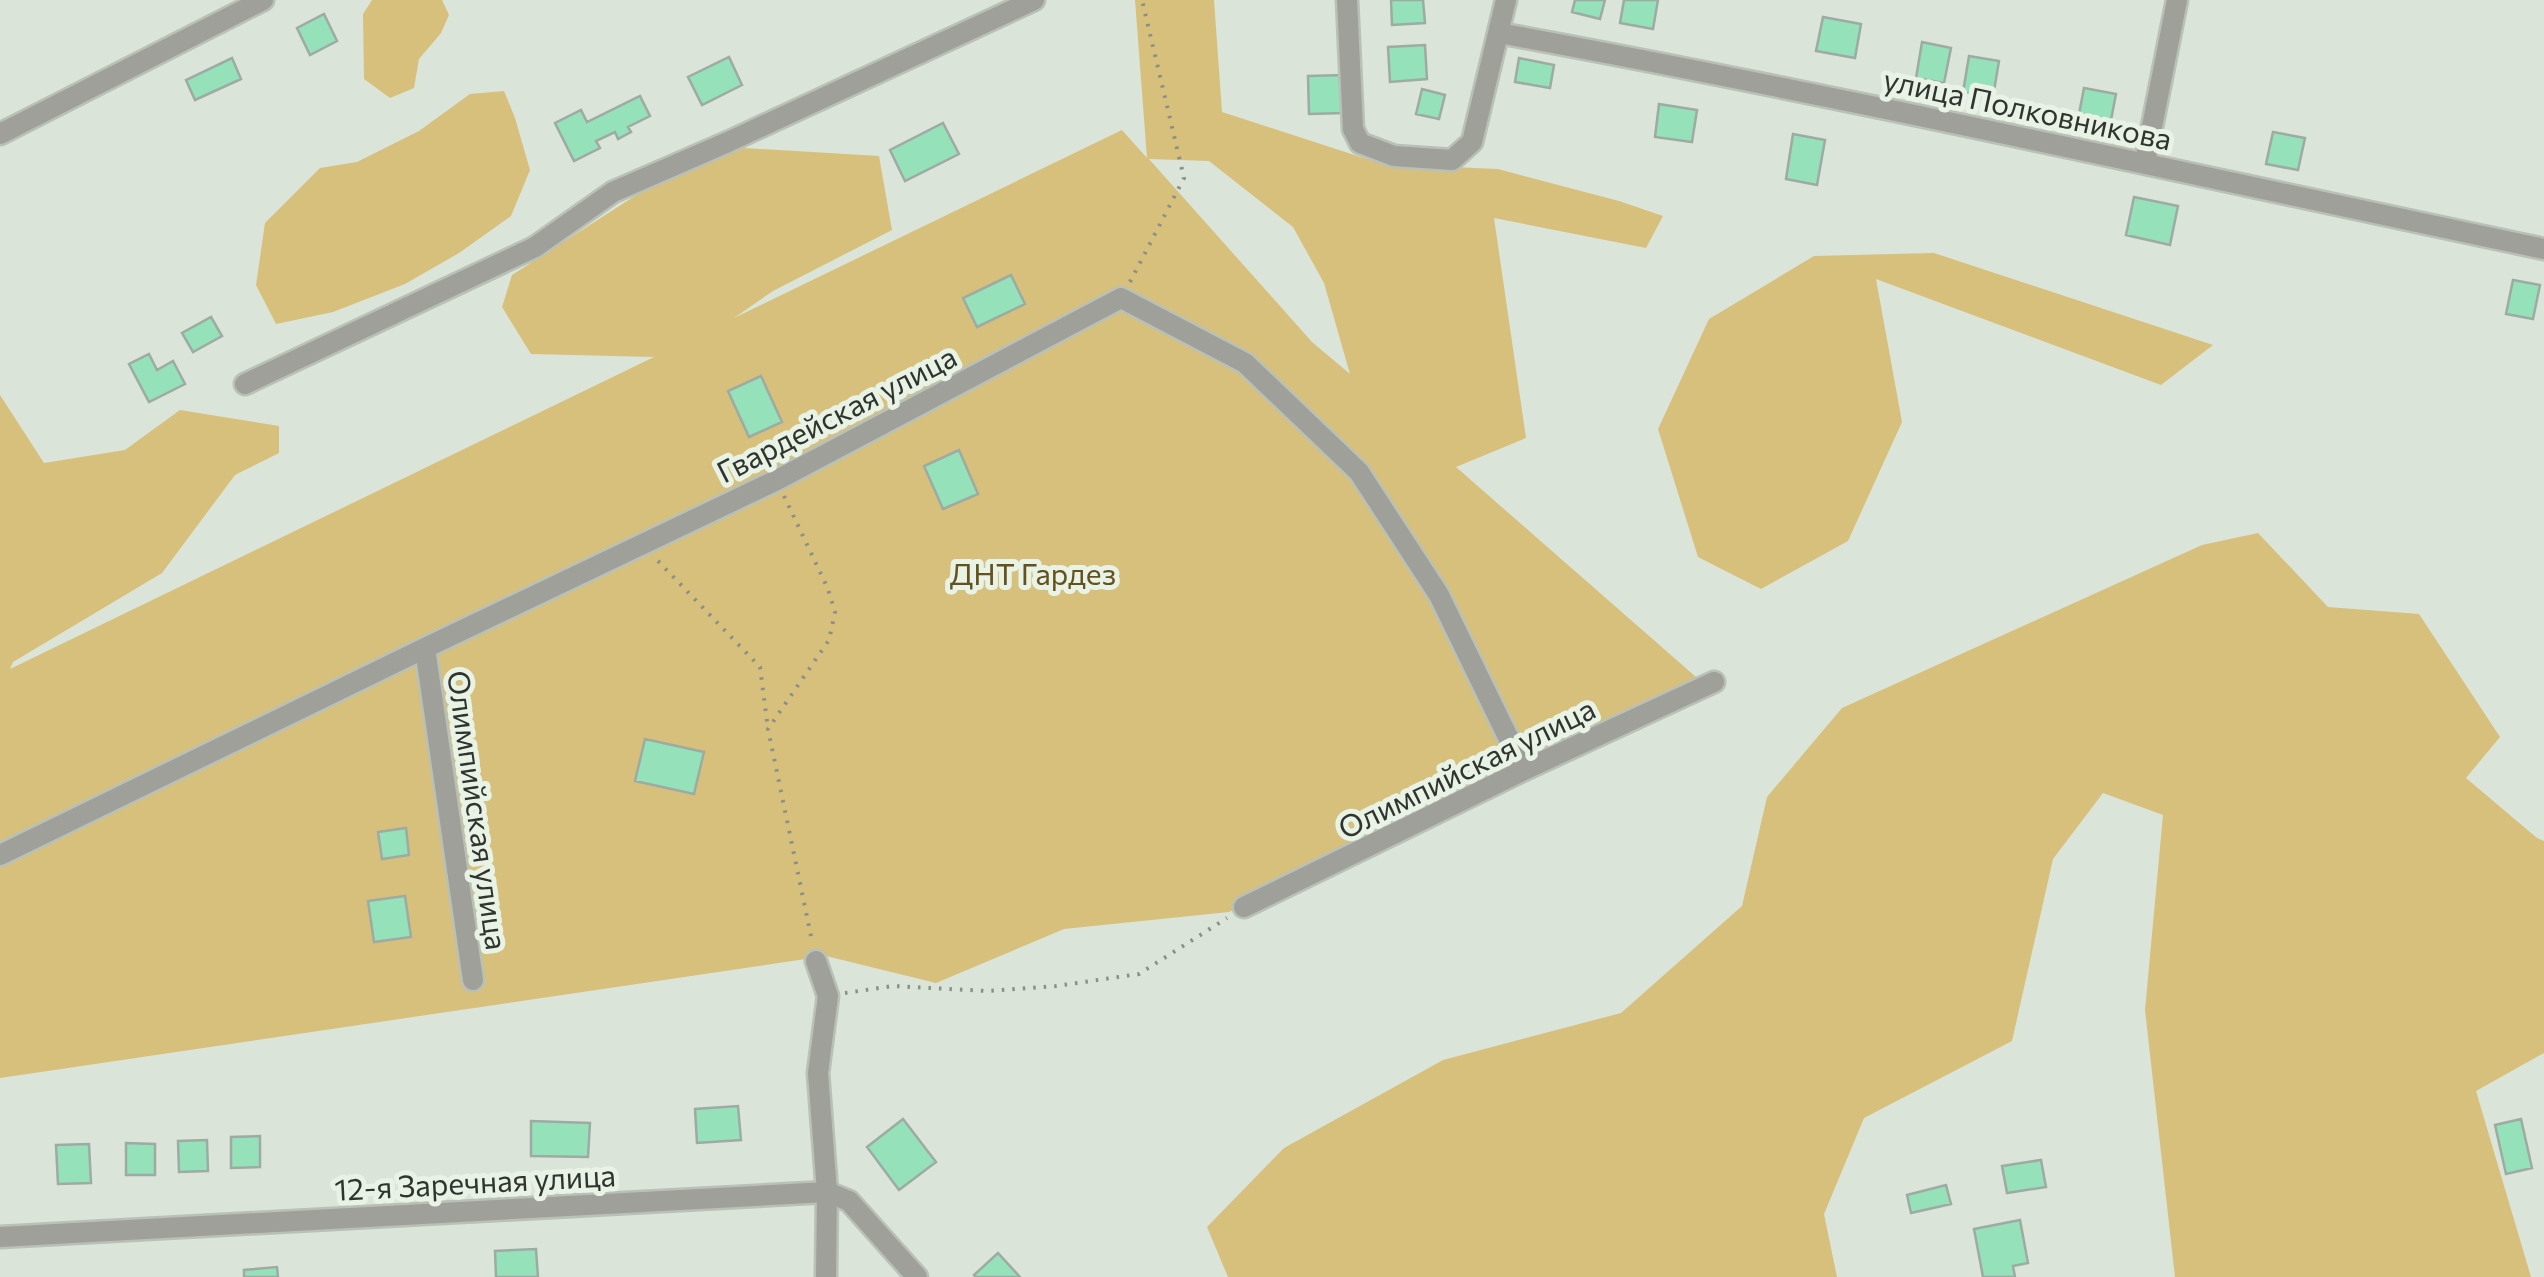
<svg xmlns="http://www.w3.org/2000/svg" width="2544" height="1277" font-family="Commissioner,sans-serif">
	<rect width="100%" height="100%" fill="#dbe4d8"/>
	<!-- green -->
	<path fill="#d7c07b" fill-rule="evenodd" d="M372,0H442L449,15L441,33L419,59L414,88L390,98L364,79L363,14Z
		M1135,0H1214L1222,112L1382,164L1498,169L1619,201L1663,216L1646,248L1494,218L1526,438L1456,467L1704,684L1229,912L1064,929L936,983L826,956L0,1078V395L44,463L125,450L180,410L279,426V453L235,475L162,573L13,662L10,669L654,357L531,354L502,307L512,275L641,192L744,148L879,156L892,230L773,291L734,318L1122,130L1147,158ZM1149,159L1209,161L1293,227L1324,283L1350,374L1312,342Z
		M504,91L515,118L530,170L511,216L459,253L405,284L333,312L276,324L256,285L265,223L320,168L357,162L419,131L470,94Z
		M1934,253L2213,345L2161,385L1876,279L1902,422L1848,541L1761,589L1698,557L1658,429L1709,319L1814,256Z
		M2258,533L2328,607L2419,614L2500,737L2466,778L2537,838L2544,841V1053L2476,1091L2531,1277H2175L2145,1010L2163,815L2103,793L2053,859L2012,1041L1864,1118L1824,1214L1837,1277H1228L1207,1227L1284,1148L1443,1060L1621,1013L1742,906L1767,797L1842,708L2202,545Z"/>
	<!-- building -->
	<path fill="#94e1ba" stroke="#9daba3" stroke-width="2.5" d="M1391,0H1423L1425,23L1392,25Z
		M1575,0H1605L1600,19L1572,12Z
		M1624,0H1658L1653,29L1620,23Z
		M324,14L337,41L310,55L297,28Z
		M1823,17L1861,24L1855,58L1816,51Z
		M1922,42L1951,48L1944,83L1916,78Z
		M1425,45L1427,79L1390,82L1388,47Z
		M1969,56L1999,61L1993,97L1963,92Z
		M729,57L742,85L702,105L688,77Z
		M232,58L241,79L195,100L186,80Z
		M1519,58L1554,65L1550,88L1515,82Z
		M1344,75V113L1309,114L1308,76Z
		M2084,88L2116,94L2111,120L2079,114Z
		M1422,89L1445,95L1439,119L1416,114Z
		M640,96L650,116L628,127L631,132L618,139L615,132L596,141L600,148L574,161L555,123L581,110L587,122Z
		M1659,104L1697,110L1692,142L1655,137Z
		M943,123L959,154L905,181L890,150Z
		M2273,132L2305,138L2298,170L2266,164Z
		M1793,134L1825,140L1817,185L1786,179Z
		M2134,197L2178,206L2170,245L2126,235Z
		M1011,275L1025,304L977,327L963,298Z
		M2513,280L2540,285L2533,319L2506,314Z
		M211,317L222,336L193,352L182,333Z
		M149,354L157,370L173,361L185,384L149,402L129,364Z
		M761,376L782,422L749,437L728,391Z
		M959,450L978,494L943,509L924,466Z
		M645,739L704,752L694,794L635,781Z
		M406,828L409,855L382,859L378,832Z
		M405,896L411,937L374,942L368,901Z
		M738,1106L741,1140L697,1143L695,1109Z
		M903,1119L936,1162L899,1190L867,1147Z
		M2521,1119L2532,1168L2506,1174L2495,1125Z
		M531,1121L590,1123L588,1157L531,1156Z
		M260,1136V1167L231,1168V1137Z
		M207,1140L208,1171L179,1172L178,1141Z
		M126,1143L155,1144V1175H126Z
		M89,1144L91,1183L58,1184L56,1145Z
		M2041,1160L2046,1187L2007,1193L2002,1166Z
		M1946,1185L1951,1204L1911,1213L1907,1195Z
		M2020,1220L2028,1263L2013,1266L2015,1277H1983L1974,1229Z
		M536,1249L538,1277H496L495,1251Z
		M998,1253L1020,1277H976L974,1275Z
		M277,1267L278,1277H244V1270Z"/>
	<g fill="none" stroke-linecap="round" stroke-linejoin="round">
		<defs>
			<path id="minor" d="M1347,0L1353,129L1360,143L1394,156L1452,160L1472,142L1506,0
				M1499,33C1849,97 2196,176 2544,249
				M0,134L263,0
				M2145,162L2177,0
				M245,384L535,247L613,192L728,142L1034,0
				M425,648L473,980
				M0,855L425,648L777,480L1121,298L1245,363L1359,472L1439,595L1524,770
				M1244,907L1524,770L1714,682
				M816,961L828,996L818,1073L827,1192L826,1277
				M0,1237L827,1192L849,1201L917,1277"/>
		</defs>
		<!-- minor casing -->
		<use href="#minor" stroke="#b9c1b6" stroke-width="25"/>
		<!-- path -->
		<path stroke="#8a9088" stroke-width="4" stroke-dasharray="2.5 8" stroke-linecap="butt" d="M1130,282L1184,178L1142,0
			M784,496L828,589L835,612L829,640L768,729L812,941
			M658,561L760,667L768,729
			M845,993L893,986L987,991L1056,986L1139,974L1227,918"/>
		<!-- minor -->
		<use href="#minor" stroke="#9fa09a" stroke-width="20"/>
	</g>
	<g text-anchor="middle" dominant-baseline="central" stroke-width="10" stroke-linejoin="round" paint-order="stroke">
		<!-- street labels -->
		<g font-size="30" fill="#30342f" stroke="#e8f2e5">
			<text transform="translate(2028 108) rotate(12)">улица Полковникова</text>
			<text transform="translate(836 413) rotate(-27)">Гвардейская улица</text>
			<text transform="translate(1466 767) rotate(-26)">Олимпийская улица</text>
			<text transform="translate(479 810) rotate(82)">Олимпийская улица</text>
			<text transform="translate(475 1181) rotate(-3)">12-я Заречная улица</text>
		</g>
		<!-- park labels -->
		<g font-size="30" fill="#63521d" stroke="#e8f2e5">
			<text x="1033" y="572">ДНТ Гардез</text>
		</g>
	</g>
</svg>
